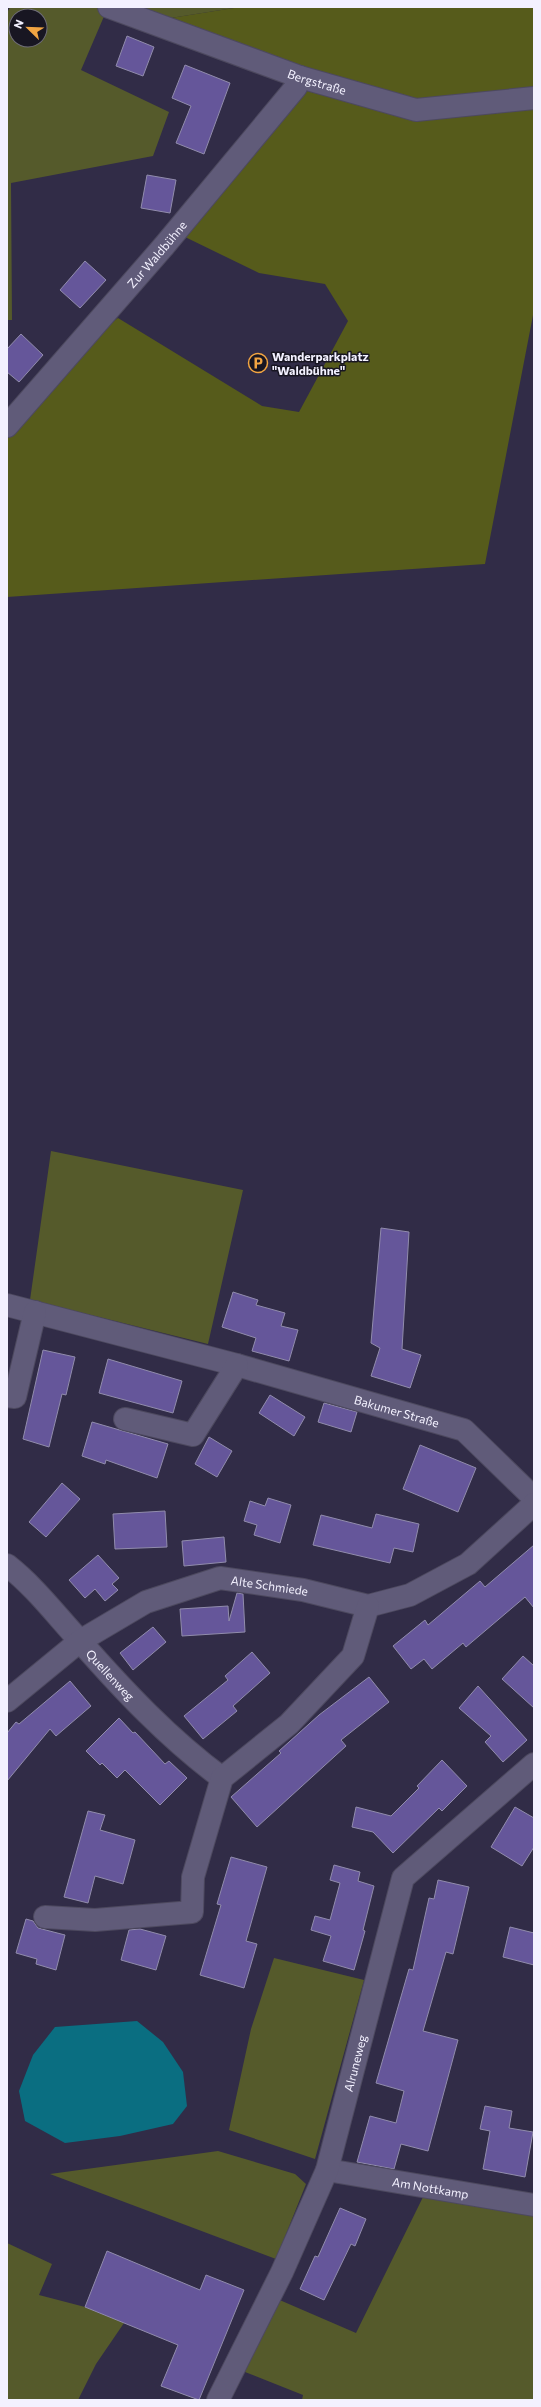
<svg xmlns="http://www.w3.org/2000/svg" width="541" height="2407" font-family="Commissioner,sans-serif">
	<rect width="100%" height="100%" fill="#312c47"/>
	<!-- green -->
	<path fill="#555a2b" fill-rule="evenodd" d="M10,7H108L81,70L169,112L153,156L11,183L12,320H7V13ZM16,16H40V40H16Z
		M109,7H240L158,20Z
		M51,1151L243,1190L208,1344L30,1300Z
		M274,1958L364,1980L315,2159L229,2130L251,2029Z
		M218,2151L295,2174L306,2184L276,2259L50,2174Z
		M424,2195L534,2212V2400H302L303,2395L245,2372L275,2298L356,2333Z
		M7,2243L52,2264L39,2295L85,2307L124,2323L96,2364L78,2400H7Z"/>
	<!-- forest -->
	<path fill="#565b1b" d="M240,7H534V310L485,564L7,597V438L56,386L104,328L118,318L262,406L299,412L348,321L325,284L259,273L183,236L308,89L158,20Z"/>
	<!-- water -->
	<path fill="#0a6e81" d="M137,2021L163,2042L183,2072L187,2106L173,2124L120,2136L65,2143L25,2121L19,2091L33,2055L55,2027Z"/>
	<!-- building -->
	<path fill="#65569a" stroke="#918cac" d="M127,36L154,47L143,76L116,66Z
		M185,65L230,83L204,154L176,143L191,106L172,98Z
		M147,175L176,180L170,213L141,208Z
		M85,261L106,280L80,308L60,290Z
		M21,334L43,355L19,382L7,372V349Z
		M381,1228L409,1232L402,1349L421,1355L410,1388L371,1376L380,1348L371,1343Z
		M233,1292L258,1300L256,1305L285,1313L281,1326L298,1330L289,1361L252,1351L256,1338L222,1327Z
		M43,1350L75,1357L66,1395L62,1394L49,1447L23,1439Z
		M108,1359L182,1381L173,1413L99,1393Z
		M270,1395L305,1417L294,1436L259,1413Z
		M324,1403L357,1412L351,1432L318,1422Z
		M92,1422L168,1444L157,1478L106,1460L105,1464L82,1456Z
		M209,1437L232,1451L217,1477L195,1464Z
		M420,1445L476,1468L458,1512L403,1489Z
		M62,1483L80,1499L46,1537L29,1522Z
		M268,1498L291,1505L280,1543L254,1535L257,1525L244,1521L250,1501L265,1506Z
		M165,1511L167,1547L115,1549L113,1514Z
		M376,1514L419,1524L413,1552L394,1548L390,1563L313,1545L321,1515L372,1528Z
		M224,1537L226,1562L184,1566L182,1541Z
		M534,1545V1608L525,1597L466,1647L463,1643L432,1669L424,1659L411,1669L393,1646L425,1620L428,1625L480,1581L485,1587Z
		M98,1555L119,1578L112,1584L118,1590L105,1601L95,1589L85,1598L69,1580Z
		M237,1593L243,1594L245,1632L182,1636L180,1609L228,1606L229,1621Z
		M153,1627L166,1642L133,1670L120,1653Z
		M252,1652L270,1673L233,1706L237,1711L203,1739L184,1716L228,1680L225,1676Z
		M523,1656L534,1666V1708L502,1679Z
		M369,1677L389,1702L341,1740L346,1746L257,1827L231,1797L281,1753L279,1751L319,1715Z
		M70,1681L91,1706L56,1736L50,1729L7,1781V1733L16,1722L19,1724Z
		M478,1686L527,1740L503,1762L485,1742L491,1736L459,1708Z
		M119,1718L133,1733L135,1732L165,1764L169,1761L187,1778L160,1805L125,1770L117,1778L102,1763L100,1765L86,1751Z
		M442,1760L467,1786L442,1811L439,1808L393,1853L373,1832L352,1827L356,1807L391,1816L419,1788L417,1786Z
		M515,1807L534,1818V1847L522,1866L491,1847Z
		M88,1811L105,1815L100,1830L135,1840L123,1884L95,1876L88,1903L64,1897Z
		M231,1857L267,1867L246,1941L257,1944L244,1988L200,1975L221,1905L217,1904Z
		M334,1865L360,1872L358,1881L374,1886L363,1930L365,1931L354,1970L323,1961L331,1936L311,1930L315,1916L330,1920L340,1883L330,1880Z
		M438,1880L469,1887L453,1954L446,1952L423,2031L458,2040L428,2151L401,2144L394,2169L357,2162L370,2116L396,2123L404,2091L376,2083L409,1969L413,1970L429,1898L434,1899Z
		M26,1919L33,1921L38,1928L65,1935L56,1970L36,1964L37,1959L16,1953Z
		M510,1927L534,1933V1965L503,1957Z
		M140,1929L166,1936L156,1970L121,1960L129,1930Z
		M485,2106L512,2111L509,2128L533,2132L525,2177L483,2169L490,2131L480,2129Z
		M340,2208L366,2219L355,2246L351,2244L324,2300L300,2289L315,2256L318,2257Z
		M107,2251L200,2290L206,2275L244,2290L199,2400L161,2386L178,2345L85,2307Z"/>
	<g fill="none" stroke-linecap="round" stroke-linejoin="round">
		<defs>
			<g id="minor">
				<path id="s1" d="M109,7L300,77L416,110L534,98"/>
				<path id="s2" d="M7,426L164,246L296,87L300,77"/>
				<path id="s3" d="M7,1305L237,1365L464,1430L534,1498"/>
				<path d="M7,1396L15,1397L35,1312"/>
				<path d="M125,1419L193,1435L237,1365"/>
				<path id="s4" d="M7,1565C35,1587 56,1615 80,1641C123,1690 169,1739 222,1778"/>
				<path id="s5" d="M7,1701L80,1641L146,1602L220,1578L303,1590L368,1606L410,1595L468,1564L534,1504"/>
				<path d="M45,1917L95,1920L192,1912L193,1877L222,1778L289,1724L353,1656L368,1606"/>
				<path id="s6" d="M327,2170L534,2205"/>
				<path id="s7" d="M218,2400L282,2272L327,2170L403,1878L534,1764"/>
			</g>
		</defs>
		<!-- minor casing -->
		<use href="#minor" stroke="#4d495f" stroke-width="24"/>
		<!-- minor -->
		<use href="#minor" stroke="#605b79" stroke-width="22"/>
	</g>
	<!-- icons -->
	<defs>
		<symbol id="parking-ring" viewBox="-11 -11 22 22"><circle r="9.5" fill="#181622" stroke="#f2a542" stroke-width="1.5"/><path d="M-3.5-5.5H1a3.5 3.5 0 0 1 0 7H-1V5.5H-3.5ZM-1-3.4V-.6H.8a1.4 1.4 0 0 0 0-2.8Z" fill="#f2a542"/></symbol>
	</defs>
	<g fill-rule="evenodd">
		<use href="#parking-ring" x="247" y="352" width="22" height="22"/>
	</g>
	<g text-anchor="middle" dominant-baseline="central" stroke-width="3" stroke-linejoin="round" paint-order="stroke">
		<!-- street labels -->
		<g font-size="12" fill="#f3f1ff" stroke="#181622">
			<text stroke="none"><textPath href="#s1" startOffset="221">Bergstraße</textPath></text>
			<text stroke="none"><textPath href="#s2" startOffset="228">Zur Waldbühne</textPath></text>
			<text stroke="none"><textPath href="#s3" startOffset="404">Bakumer Straße</textPath></text>
			<text stroke="none"><textPath href="#s5" startOffset="299">Alte Schmiede</textPath></text>
			<text stroke="none"><textPath href="#s4" startOffset="151">Quellenweg</textPath></text>
			<text stroke="none"><textPath href="#s7" startOffset="365">Alruneweg</textPath></text>
			<text stroke="none"><textPath href="#s6" startOffset="105">Am Nottkamp</textPath></text>
		</g>
		<!-- poi labels -->
		<g font-size="12" font-weight="bold" fill="#f3f1ff" stroke="#181622" text-anchor="start">
			<text x="272" y="356">Wanderparkplatz<tspan x="272" dy="14">"Waldbühne"</tspan></text>
		</g>
	</g>
	<!-- border -->
	<rect width="541" height="2407" fill="none" stroke="#f3f1ff" stroke-width="16"/>
	<!-- north arrow -->
	<g transform="translate(28 28) rotate(293)"><circle r="19" fill="#181622" stroke="#706e7a"/>
	<path d="M0-3L7 15L0 10L-7 15Z" fill="#f2a542"/>
	<text y="-6" font-size="11" font-weight="bold" text-anchor="middle" fill="#f3f1ff">N</text>
	</g>
</svg>
